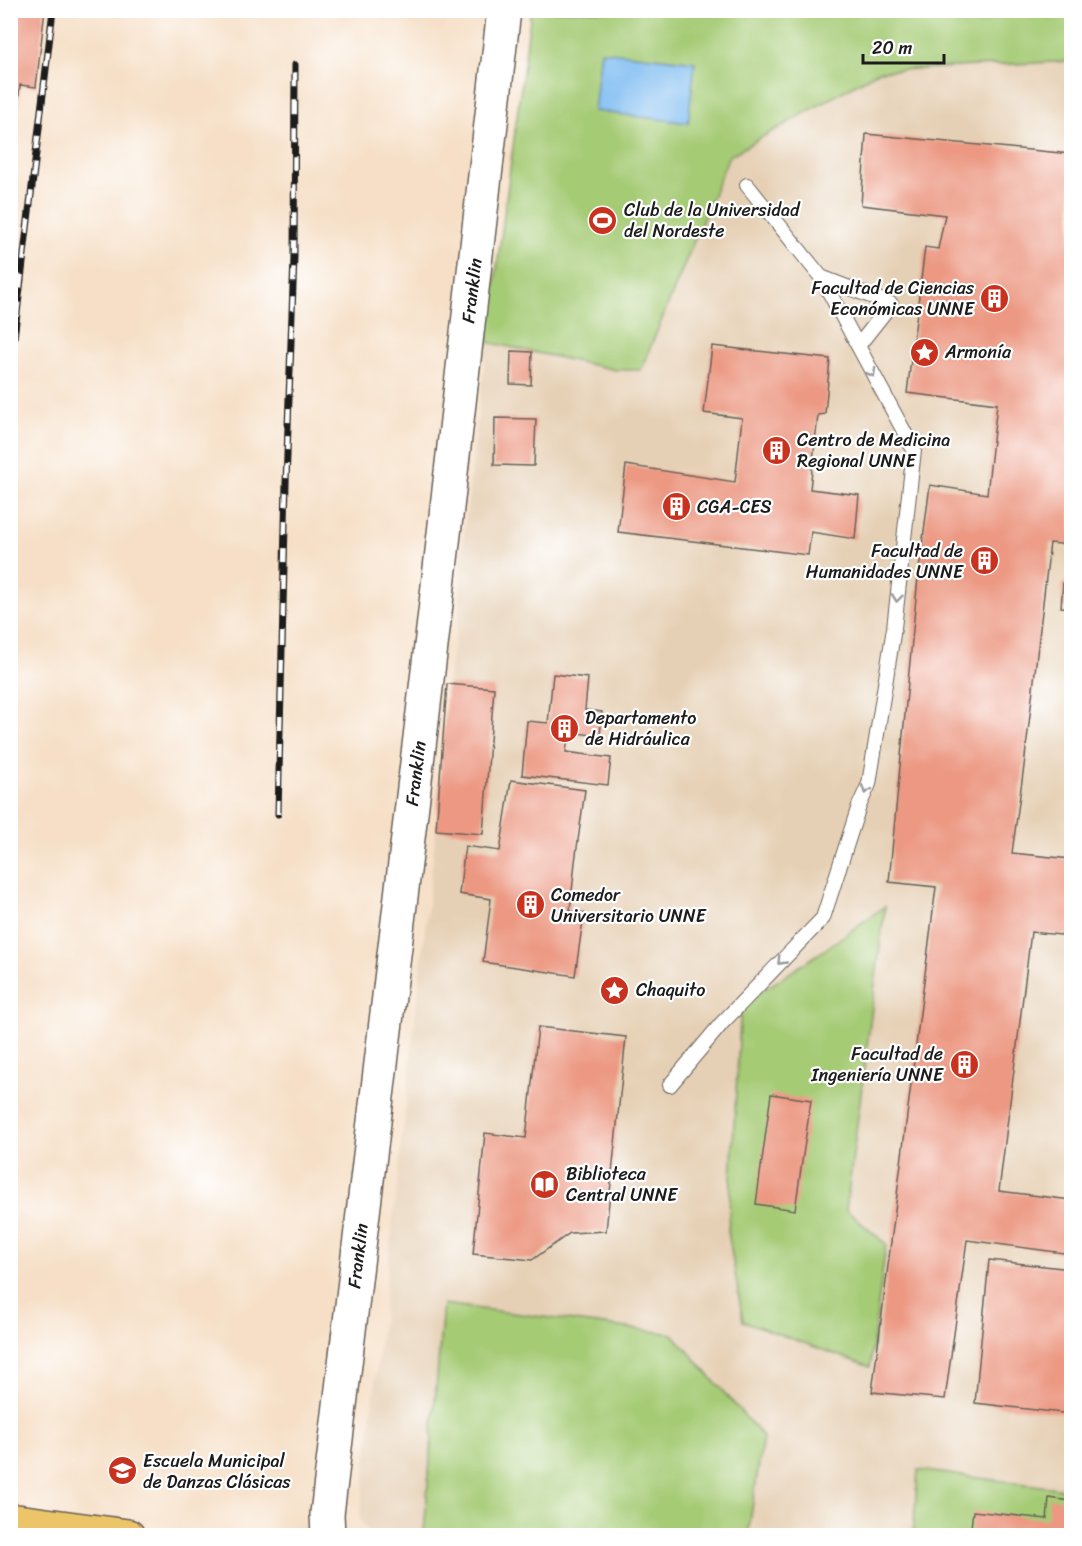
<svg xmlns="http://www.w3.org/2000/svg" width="1082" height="1546" font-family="Sriracha,sans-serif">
	<rect width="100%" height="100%" fill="#fff"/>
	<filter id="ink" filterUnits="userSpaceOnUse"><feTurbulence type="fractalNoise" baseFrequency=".0167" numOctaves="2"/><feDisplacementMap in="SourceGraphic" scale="12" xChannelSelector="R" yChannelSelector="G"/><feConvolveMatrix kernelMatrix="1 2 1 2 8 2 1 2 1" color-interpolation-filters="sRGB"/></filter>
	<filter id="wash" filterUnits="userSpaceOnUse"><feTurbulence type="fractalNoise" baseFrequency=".008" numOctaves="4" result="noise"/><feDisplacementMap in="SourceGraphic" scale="24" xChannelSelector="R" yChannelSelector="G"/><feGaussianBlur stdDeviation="1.35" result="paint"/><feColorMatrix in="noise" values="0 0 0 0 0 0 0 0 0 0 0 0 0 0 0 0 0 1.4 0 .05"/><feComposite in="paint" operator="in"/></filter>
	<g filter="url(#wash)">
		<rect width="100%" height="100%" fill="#f6dfc6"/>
		<!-- built -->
		<path fill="#e6d0b5" d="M1071,61V1535L371,1536L360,1520L436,830L447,684L459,615L461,557L487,342L616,370H641L729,156L879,71Z"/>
		<!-- green -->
		<path fill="#a5cb75" stroke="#607448" stroke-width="1.5" d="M531,11H1071V61L879,71L729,156L641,370H616L487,342Z
			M885,906L846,1210L886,1244L870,1367L743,1321L728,1231L741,1005L820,953Z
			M443,1304L673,1334L763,1437L748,1535L450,1536L424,1532Z
			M918,1470L1071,1490V1535L913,1536Z"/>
		<!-- water -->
		<path fill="#7dbbf1" stroke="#4c6c86" stroke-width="1.5" d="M601,51L695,62L688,123L594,111Z"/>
		<g id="blocks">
			<!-- building -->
			<path fill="#ec9882" d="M10,10H45L36,87L20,85L15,130L10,129Z
				M866,134L1071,154V545L1050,543L1024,766L1012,853L1071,859V936L1031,932L999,1191L1071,1200V1254L967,1240L945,1399L872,1392L936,887L889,882L918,577L930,485L987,494L997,404L907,393L925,247L938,249L945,215L861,205Z
				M712,346L830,359L825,414L818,415L810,489L859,495L855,539L811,532L808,555L618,532L626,465L735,482L742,418L704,413Z
				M511,351L532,352L531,385L510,384Z
				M495,418L536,419L534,466L494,465Z
				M1063,583H1071V608L1061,607Z
				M553,674L588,678L585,710L602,712L600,736L569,732L566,752L611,758L608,785L522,775L527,721L548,723Z
				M447,684L494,688L483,834L436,830Z
				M511,780L585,790L575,862L570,911L584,913L575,976L483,962L491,899L459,894L465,846L500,851Z
				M538,1027L626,1037L606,1231L570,1233L532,1260L473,1254L485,1133L526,1138Z
				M771,1094L811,1100L795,1210L756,1204Z
				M989,1260L1071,1269V1414L975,1403Z
				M1049,1498L1071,1501V1536H970L973,1511L1047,1519Z"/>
		</g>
	</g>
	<g filter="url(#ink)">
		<use href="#blocks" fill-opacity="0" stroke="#686058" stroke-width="1.5"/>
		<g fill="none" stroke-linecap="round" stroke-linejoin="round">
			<defs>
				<path id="service" d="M821,277L891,304L858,346
					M670,1085L722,1023L823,918L859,806L869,784L894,628L914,450L821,277L747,185"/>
				<g id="tertiary">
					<path id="s1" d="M328,1536L327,1514L434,621L504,10"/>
				</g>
				<path id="primary" d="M10,1520L128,1536"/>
			</defs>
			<!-- service casing -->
			<use href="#service" stroke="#686058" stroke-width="16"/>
			<!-- tertiary casing -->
			<use href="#tertiary" stroke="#686058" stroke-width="36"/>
			<!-- primary casing -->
			<use href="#primary" stroke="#686058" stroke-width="36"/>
			<!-- service -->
			<use href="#service" stroke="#fff" stroke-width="14"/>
			<!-- tertiary -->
			<use href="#tertiary" stroke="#fff" stroke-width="33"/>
			<!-- primary -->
			<use href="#primary" stroke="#edc569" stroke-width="33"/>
			<defs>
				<path id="rail" d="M10,372L53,10
					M278,814L286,483L294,257L295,65"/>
			</defs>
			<!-- rail casing -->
			<use href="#rail" stroke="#1c1c1c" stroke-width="7"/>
			<!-- rail -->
			<use href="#rail" stroke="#fff" stroke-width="4.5" stroke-dasharray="14" stroke-linecap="butt"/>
		</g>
		<!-- one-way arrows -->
		<defs><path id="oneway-chevron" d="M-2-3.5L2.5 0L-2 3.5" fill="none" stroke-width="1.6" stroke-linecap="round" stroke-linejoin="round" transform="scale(1.5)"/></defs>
		<g stroke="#999">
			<use href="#oneway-chevron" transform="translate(872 373) rotate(61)"/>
			<use href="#oneway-chevron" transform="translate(897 598) rotate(97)"/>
			<use href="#oneway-chevron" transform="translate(866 790) rotate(111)"/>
			<use href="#oneway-chevron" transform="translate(781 961) rotate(134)"/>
		</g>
	</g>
	<!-- icons -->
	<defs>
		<symbol id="stadium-disc" viewBox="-11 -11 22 22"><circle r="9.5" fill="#c8321e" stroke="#fff"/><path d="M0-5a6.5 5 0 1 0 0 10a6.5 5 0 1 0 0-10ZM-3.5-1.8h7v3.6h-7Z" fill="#fff"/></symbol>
		<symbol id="building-disc" viewBox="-11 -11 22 22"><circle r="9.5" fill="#c8321e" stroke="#fff"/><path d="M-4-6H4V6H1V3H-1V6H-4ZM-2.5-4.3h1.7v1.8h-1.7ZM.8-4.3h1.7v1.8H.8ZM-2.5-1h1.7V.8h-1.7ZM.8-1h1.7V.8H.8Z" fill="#fff"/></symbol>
		<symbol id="sight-disc" viewBox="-11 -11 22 22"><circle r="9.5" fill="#c8321e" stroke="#fff"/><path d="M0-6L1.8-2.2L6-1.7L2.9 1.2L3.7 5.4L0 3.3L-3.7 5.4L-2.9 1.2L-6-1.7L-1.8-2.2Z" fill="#fff"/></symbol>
		<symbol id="library-disc" viewBox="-11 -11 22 22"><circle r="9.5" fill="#c8321e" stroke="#fff"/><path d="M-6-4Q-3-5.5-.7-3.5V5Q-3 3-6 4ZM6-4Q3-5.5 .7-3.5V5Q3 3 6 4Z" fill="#fff"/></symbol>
		<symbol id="university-disc" viewBox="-11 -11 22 22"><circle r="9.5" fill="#c8321e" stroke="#fff"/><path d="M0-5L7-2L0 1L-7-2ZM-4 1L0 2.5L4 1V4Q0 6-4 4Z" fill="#fff"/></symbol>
	</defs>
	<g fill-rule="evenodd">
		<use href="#stadium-disc" x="586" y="204" width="33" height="33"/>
		<use href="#building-disc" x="978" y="282" width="33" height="33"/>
		<use href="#sight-disc" x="908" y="336" width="33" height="33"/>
		<use href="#building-disc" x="760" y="434" width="33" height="33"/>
		<use href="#building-disc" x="660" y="490" width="33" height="33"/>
		<use href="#building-disc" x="968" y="544" width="33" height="33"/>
		<use href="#building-disc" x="548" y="712" width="33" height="33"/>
		<use href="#building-disc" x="514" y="888" width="33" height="33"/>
		<use href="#sight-disc" x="598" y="974" width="33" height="33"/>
		<use href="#building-disc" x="948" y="1048" width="33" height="33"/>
		<use href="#library-disc" x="528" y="1168" width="33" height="33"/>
		<use href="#university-disc" x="106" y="1454" width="33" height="33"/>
	</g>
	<g text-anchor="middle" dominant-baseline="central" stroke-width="4.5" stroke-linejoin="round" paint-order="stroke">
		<!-- poi labels -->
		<g font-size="18" fill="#1c1c1c" stroke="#fff" text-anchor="start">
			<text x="624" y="210">Club de la Universidad<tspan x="624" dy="21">del Nordeste</tspan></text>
			<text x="974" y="288" text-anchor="end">Facultad de Ciencias<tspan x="974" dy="21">Económicas UNNE</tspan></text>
			<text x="945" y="352">Armonía</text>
			<text x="797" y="440">Centro de Medicina<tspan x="797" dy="21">Regional UNNE</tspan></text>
			<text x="697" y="507">CGA-CES</text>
			<text x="963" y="551" text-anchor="end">Facultad de<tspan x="963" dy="21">Humanidades UNNE</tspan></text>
			<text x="585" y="718">Departamento<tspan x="585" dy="21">de Hidráulica</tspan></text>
			<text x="551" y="895">Comedor<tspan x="551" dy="21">Universitario UNNE</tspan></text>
			<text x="636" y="990">Chaquito</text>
			<text x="943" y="1054" text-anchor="end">Facultad de<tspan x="943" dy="21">Ingeniería UNNE</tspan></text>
			<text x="566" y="1174">Biblioteca<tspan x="566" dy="21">Central UNNE</tspan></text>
			<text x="143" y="1461">Escuela Municipal<tspan x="143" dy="21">de Danzas Clásicas</tspan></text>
		</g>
		<!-- street labels -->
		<g font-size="18" fill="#1c1c1c" stroke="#fff">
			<text stroke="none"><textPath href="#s1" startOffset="1254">Franklin</textPath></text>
			<text stroke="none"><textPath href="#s1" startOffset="768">Franklin</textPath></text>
			<text stroke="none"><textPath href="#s1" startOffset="282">Franklin</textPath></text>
		</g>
	</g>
	<!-- margin -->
	<rect width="1082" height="1546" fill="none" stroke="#fff" stroke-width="36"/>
	<!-- scale -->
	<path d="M863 54v9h81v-9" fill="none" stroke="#1c1c1c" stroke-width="3"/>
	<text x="872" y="54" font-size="18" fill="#1c1c1c" stroke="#ffffff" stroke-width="4.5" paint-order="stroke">20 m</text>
</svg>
